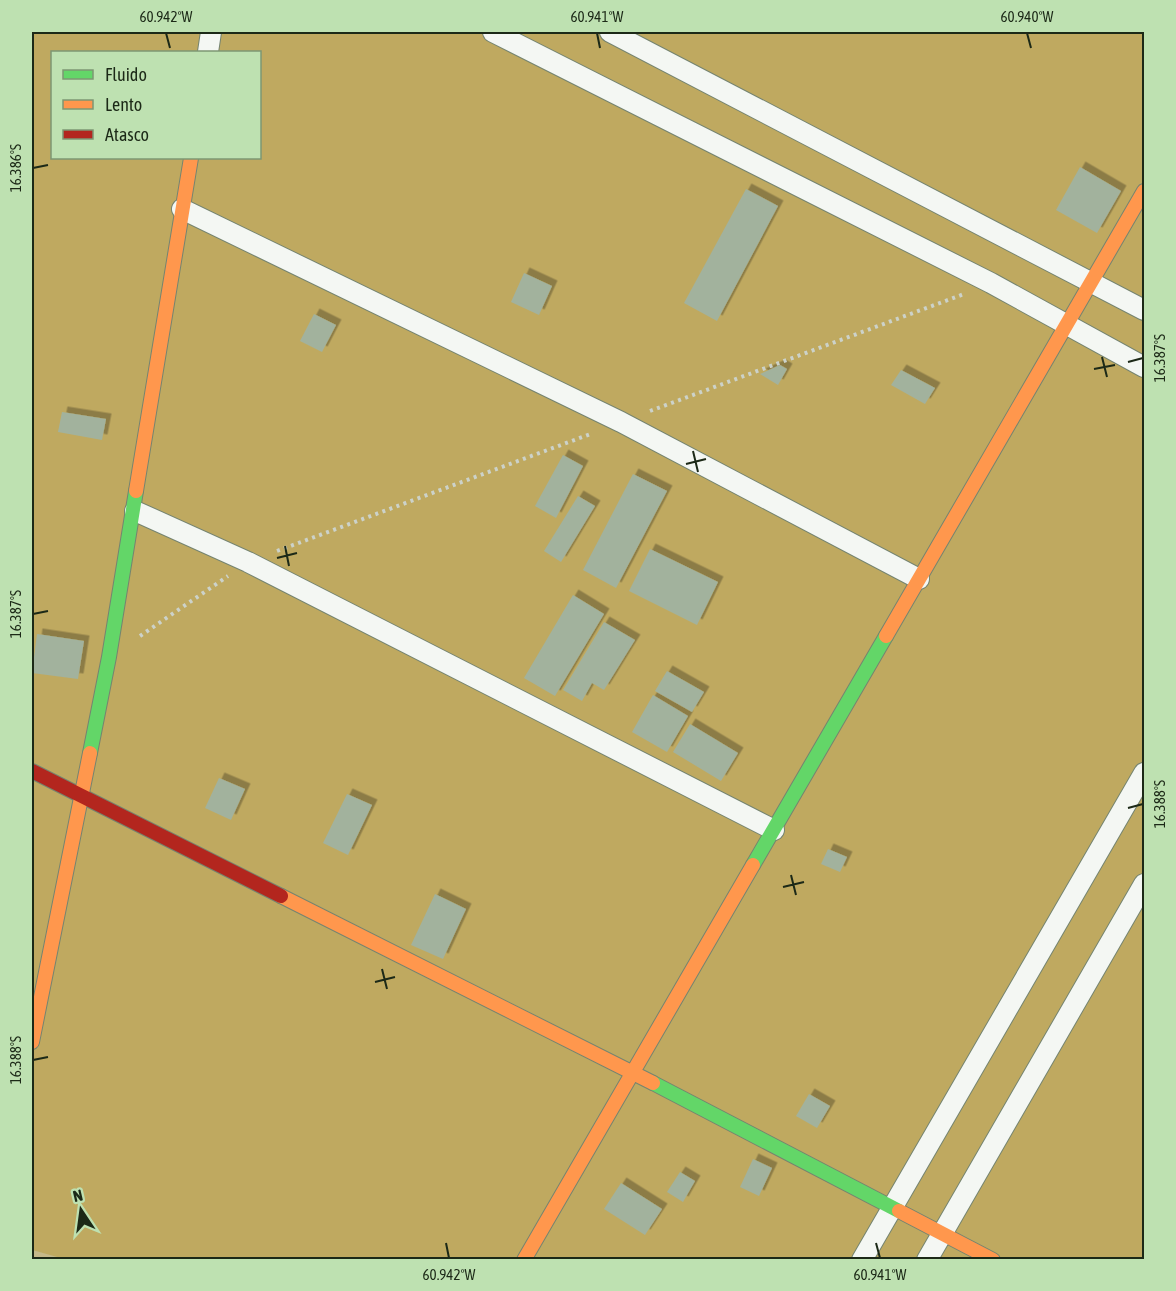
<svg xmlns="http://www.w3.org/2000/svg" width="1176" height="1291" font-family="'Asap Condensed',sans-serif">
	<defs>
		<filter id="shadow"><feDropShadow dx="5.5" dy="-5.5" stdDeviation="0" flood-color="#0004"/></filter>
	</defs>
	<rect width="100%" height="100%" fill="#b6cab0"/>
	<!-- green -->
	<path fill="#c6b98a" d="M32,1250L68,1259H32Z"/>
	<!-- forest -->
	<path fill="#bfa960" fill-rule="evenodd" d="M32,32H1144V1259L68,1260L32,1250ZM52,52H260V158H52Z"/>
	<!-- building -->
	<path fill="#a2b29d" filter="url(#shadow)" d="M1080,167L1121,191L1097,233L1056,210Z
		M746,189L778,206L717,321L684,303Z
		M524,273L552,286L539,315L511,302Z
		M314,314L336,325L322,352L300,341Z
		M780,365L787,369L778,385L760,374Z
		M901,370L935,388L925,404L891,385Z
		M62,412L106,419L102,440L58,432Z
		M563,455L583,466L556,518L535,506Z
		M633,474L667,491L616,588L583,570Z
		M578,496L595,506L561,562L544,551Z
		M650,549L718,582L697,625L629,591Z
		M573,595L604,614L555,696L524,678Z
		M604,622L635,640L604,690L592,683L582,701L563,690Z
		M37,634L84,641L78,679L32,673Z
		M667,671L704,692L692,712L655,691Z
		M653,695L688,716L667,752L632,732Z
		M690,724L738,753L721,781L673,752Z
		M219,778L245,789L231,820L205,808Z
		M347,794L372,805L348,855L323,843Z
		M828,849L847,857L840,872L821,864Z
		M435,894L466,909L443,959L411,945Z
		M809,1094L830,1106L817,1128L796,1116Z
		M753,1159L772,1168L759,1196L740,1187Z
		M680,1172L695,1181L683,1202L667,1192Z
		M621,1183L662,1209L645,1235L604,1209Z"/>
	<g fill="none" stroke-linecap="round" stroke-linejoin="round">
		<defs>
			<path id="street" d="M493,32L991,283L1144,367
				M610,32L1144,310
				M208,52L211,32
				M182,209L621,422L919,579
				M135,511L248,562L774,830
				M862,1260L1144,773
				M927,1260L1144,884"/>
			<path id="fast" d="M90,753L109,657L136,491
				M753,865L886,636
				M653,1083L899,1211"/>
			<path id="slow" d="M136,491L191,158
				M886,636L1144,191
				M281,896L653,1083
				M32,1042L90,753
				M899,1211L993,1260
				M524,1260L753,865"/>
			<path id="jam" d="M32,771L281,896"/>
		</defs>
		<!-- street casing -->
		<use href="#street" stroke="#758470" stroke-width="22"/>
		<!-- fast casing -->
		<use href="#fast" stroke="#758470" stroke-width="16"/>
		<!-- slow casing -->
		<use href="#slow" stroke="#758470" stroke-width="16"/>
		<!-- jam casing -->
		<use href="#jam" stroke="#758470" stroke-width="16"/>
		<!-- path -->
		<path stroke="#ccd2ca" stroke-width="4" stroke-dasharray="3 4.5" stroke-linecap="butt" d="M650,411L964,294
			M277,551L593,433
			M140,636L228,576"/>
		<!-- street -->
		<use href="#street" stroke="#f4f7f3" stroke-width="20"/>
		<!-- fast -->
		<use href="#fast" stroke="#63d668" stroke-width="14"/>
		<!-- slow -->
		<use href="#slow" stroke="#ff974d" stroke-width="14"/>
		<!-- jam -->
		<use href="#jam" stroke="#b3261e" stroke-width="14"/>
	</g>
	<!-- ticks -->
	<path fill="none" stroke="#1c2917" stroke-width="2" d="M166,33L170,48M597,33L600,48M1027,33L1031,48M33,168L48,165M1102,357L1107,377M1128,362L1143,358M1094,369L1115,365M693,451L698,472M686,464L706,459M285,546L289,566M277,558L297,553M33,614L48,611M1128,808L1143,804M791,875L796,895M783,887L804,882M382,969L387,989M375,982L395,977M33,1060L48,1057M446,1243L449,1258M876,1243L880,1258"/>
	<!-- border -->
	<rect width="1176" height="1291" fill="none" stroke="#bee1b1" stroke-width="66"/>
	<!-- legend -->
	<rect x="51" y="51" width="210" height="108" fill="#bee1b1" stroke="#7d9773" stroke-width="1.5"/>
	<rect x="63" y="70" width="30" height="9" fill="#63d668" stroke="#7d9773" stroke-width="1.5"/>
	<text x="105" y="81" font-size="18" fill="#1c2917">Fluido</text>
	<rect x="63" y="100" width="30" height="9" fill="#ff974d" stroke="#7d9773" stroke-width="1.5"/>
	<text x="105" y="111" font-size="18" fill="#1c2917">Lento</text>
	<rect x="63" y="130" width="30" height="9" fill="#b3261e" stroke="#7d9773" stroke-width="1.5"/>
	<text x="105" y="141" font-size="18" fill="#1c2917">Atasco</text>
	<!-- north arrow -->
	<g transform="translate(81 1210) rotate(347)" stroke="#bee1b1" stroke-width="4.5" paint-order="stroke">
	<path d="M0-4.5L10 22L0 15L-10 22Z" fill="#1c2917"/>
	<text y="-9" font-size="16" font-weight="bold" text-anchor="middle" fill="#1c2917">N</text>
	</g>
	<rect x="33" y="33" width="1110" height="1225" fill="none" stroke="#1c2917" stroke-width="2"/>
	<g font-size="15" text-anchor="middle" fill="#1c2917">
		<text x="166" y="22">60.942°W</text>
		<text x="597" y="22">60.941°W</text>
		<text x="1027" y="22">60.940°W</text>
		<text transform="translate(16 168) rotate(-90)" y="5">16.386°S</text>
		<text transform="translate(1160 358) rotate(-90)" y="5">16.387°S</text>
		<text transform="translate(16 614) rotate(-90)" y="5">16.387°S</text>
		<text transform="translate(1160 804) rotate(-90)" y="5">16.388°S</text>
		<text transform="translate(16 1060) rotate(-90)" y="5">16.388°S</text>
		<text x="449" y="1280">60.942°W</text>
		<text x="880" y="1280">60.941°W</text>
	</g>
</svg>
